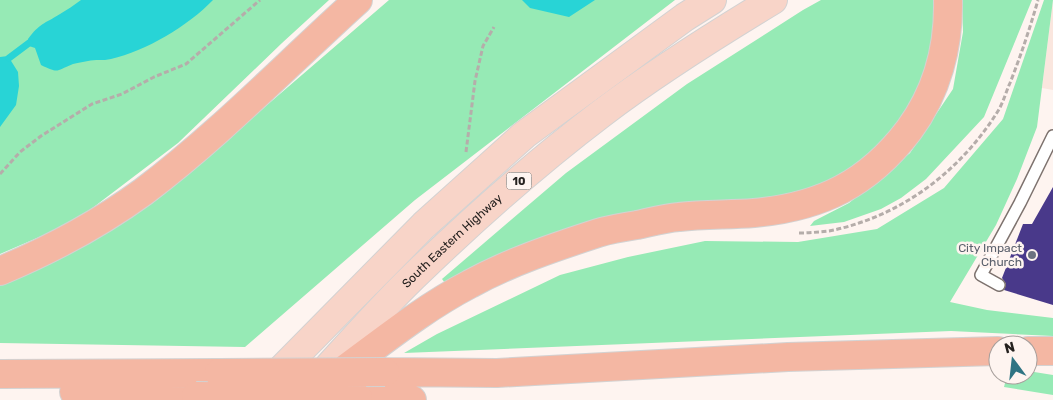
<svg xmlns="http://www.w3.org/2000/svg" width="1053" height="400" font-family="Rubik,sans-serif">
	<rect width="100%" height="100%" fill="#fef4f0"/>
	<!-- built -->
	<path fill="#fae6de" d="M1053,0V90L1042,88Z"/>
	<!-- green -->
	<path fill="#96eab5" d="M0,0H329L282,43L178,143L74,222L0,254Z
		M389,0H675L415,200L245,347L0,343V280L57,256L158,199Z
		M821,0H939L935,47L914,108L868,161L799,197L703,204L448,287L442,279L566,173L687,84L803,10Z
		M962,0H1032L984,117L926,179L901,198L881,209L844,222L810,226L814,221L849,203L910,153L953,89L963,32Z
		M1044,0H1053L1037,127L1017,179L996,225L950,302L987,310L1053,318V336L951,331L404,353L437,334L560,275L628,257L705,241L798,242L877,229L944,188L1003,119Z
		M1028,371L1053,375V395L1004,387L1007,375H1028Z"/>
	<!-- water -->
	<path fill="#28d4d6" d="M81,0H213C188,26 146,51 111,59C103,61 95,59 88,61C83,62 77,63 73,64C55,71 60,74 41,65L35,48L29,46L28,39C40,23 44,24 60,14C67,10 74,5 81,0Z
		M522,0H595L569,17L530,8Z
		M8,56L18,72L19,86L16,105L0,127V57Z"/>
	<g fill="none" stroke-linecap="round" stroke-linejoin="round">
		<!-- stream -->
		<path stroke="#28d4d6" stroke-width="7" d="M9,58L29,43"/>
	</g>
	<!-- building -->
	<path fill="#49398a" d="M1053,187V305L1004,290L1006,284L1002,278L1023,224H1032Z"/>
	<g fill="none" stroke-linecap="round" stroke-linejoin="round">
		<defs>
			<path id="lane" d="M999,285L981,275L1020,203L1053,136"/>
			<g id="primary">
				<path d="M266,385L424,225L524,135L685,17L712,0"/>
				<path id="s1" d="M312,385C345,349 378,311 413,277C473,219 536,163 602,113C656,72 715,35 773,0"/>
			</g>
			<path id="highway" d="M0,271C50,250 99,224 143,192C220,134 287,64 358,0
				M1028,351H1053
				M385,372L497,373L788,357L998,351
				M0,374L219,373
				M330,380C376,347 420,310 470,284C510,262 555,247 598,233C611,229 624,227 637,225C651,222 665,218 679,217C704,214 730,215 754,213C821,207 868,184 909,130C937,92 949,46 948,0
				M74,392L196,396
				M358,398L412,400"/>
		</defs>
		<!-- lane casing -->
		<use href="#lane" stroke="#7d726e" stroke-width="14"/>
		<!-- primary casing -->
		<use href="#primary" stroke="#d3d2d2" stroke-width="30"/>
		<!-- highway casing -->
		<use href="#highway" stroke="#d3d2d2" stroke-width="30"/>
		<!-- path -->
		<path stroke="#b5adaa" stroke-width="3" stroke-dasharray="5 2.5" stroke-linecap="butt" d="M466,152L475,81L483,46L494,27
			M0,174L20,152L41,136L92,104L122,94L154,77L186,64L260,0
			M799,233C809,233 819,232 829,231C900,217 960,172 998,111C1003,103 1006,92 1010,83C1021,55 1030,28 1038,0"/>
		<!-- lane -->
		<use href="#lane" stroke="#fff" stroke-width="11"/>
		<!-- primary -->
		<use href="#primary" stroke="#f8d4c8" stroke-width="28"/>
		<!-- highway -->
		<use href="#highway" stroke="#f4b7a3" stroke-width="28"/>
		<defs>
			<path id="highway-bridge" d="M219,373L385,372
				M196,396L358,398"/>
		</defs>
		<!-- highway-bridge casing -->
		<use href="#highway-bridge" stroke="#d3d2d2" stroke-width="30" stroke-linecap="butt"/>
		<!-- highway-bridge -->
		<use href="#highway-bridge" stroke="#f4b7a3" stroke-width="28"/>
	</g>
	<!-- markers -->
	<circle fill="#6b7280" stroke="#fef4f0" stroke-width="2" cx="1032" cy="255" r="5"/>
	<g text-anchor="middle" dominant-baseline="central" stroke-width="5" stroke-linejoin="round" paint-order="stroke">
		<!-- shield labels -->
		<rect fill="#fef4f0" stroke="#65605d" stroke-width="1" x="506.5" y="172.5" width="25" height="17" rx="4"/>
		<g font-size="11" font-weight="bold" fill="#24201e">
			<text x="519" y="181">10</text>
		</g>
		<!-- street labels -->
		<g font-size="12" fill="#24201e" stroke="#fef4f0">
			<text stroke="none"><textPath href="#s1" startOffset="201">South Eastern Highway</textPath></text>
		</g>
		<!-- worship labels -->
		<g font-size="12" fill="#5b616d" stroke="#fef4f0" text-anchor="end">
			<text x="1022" y="248">City Impact<tspan x="1022" dy="14">Church</tspan></text>
		</g>
	</g>
	<!-- north arrow -->
	<g transform="translate(1013 360) rotate(345)"><circle r="24" fill="#fef4f0" stroke="#a79f9c"/>
	<path d="M0-4L9 19L0 12L-9 19Z" fill="#2f7483"/>
	<text y="-8" font-size="14" font-weight="bold" text-anchor="middle" fill="#24201e">N</text>
	</g>
</svg>
